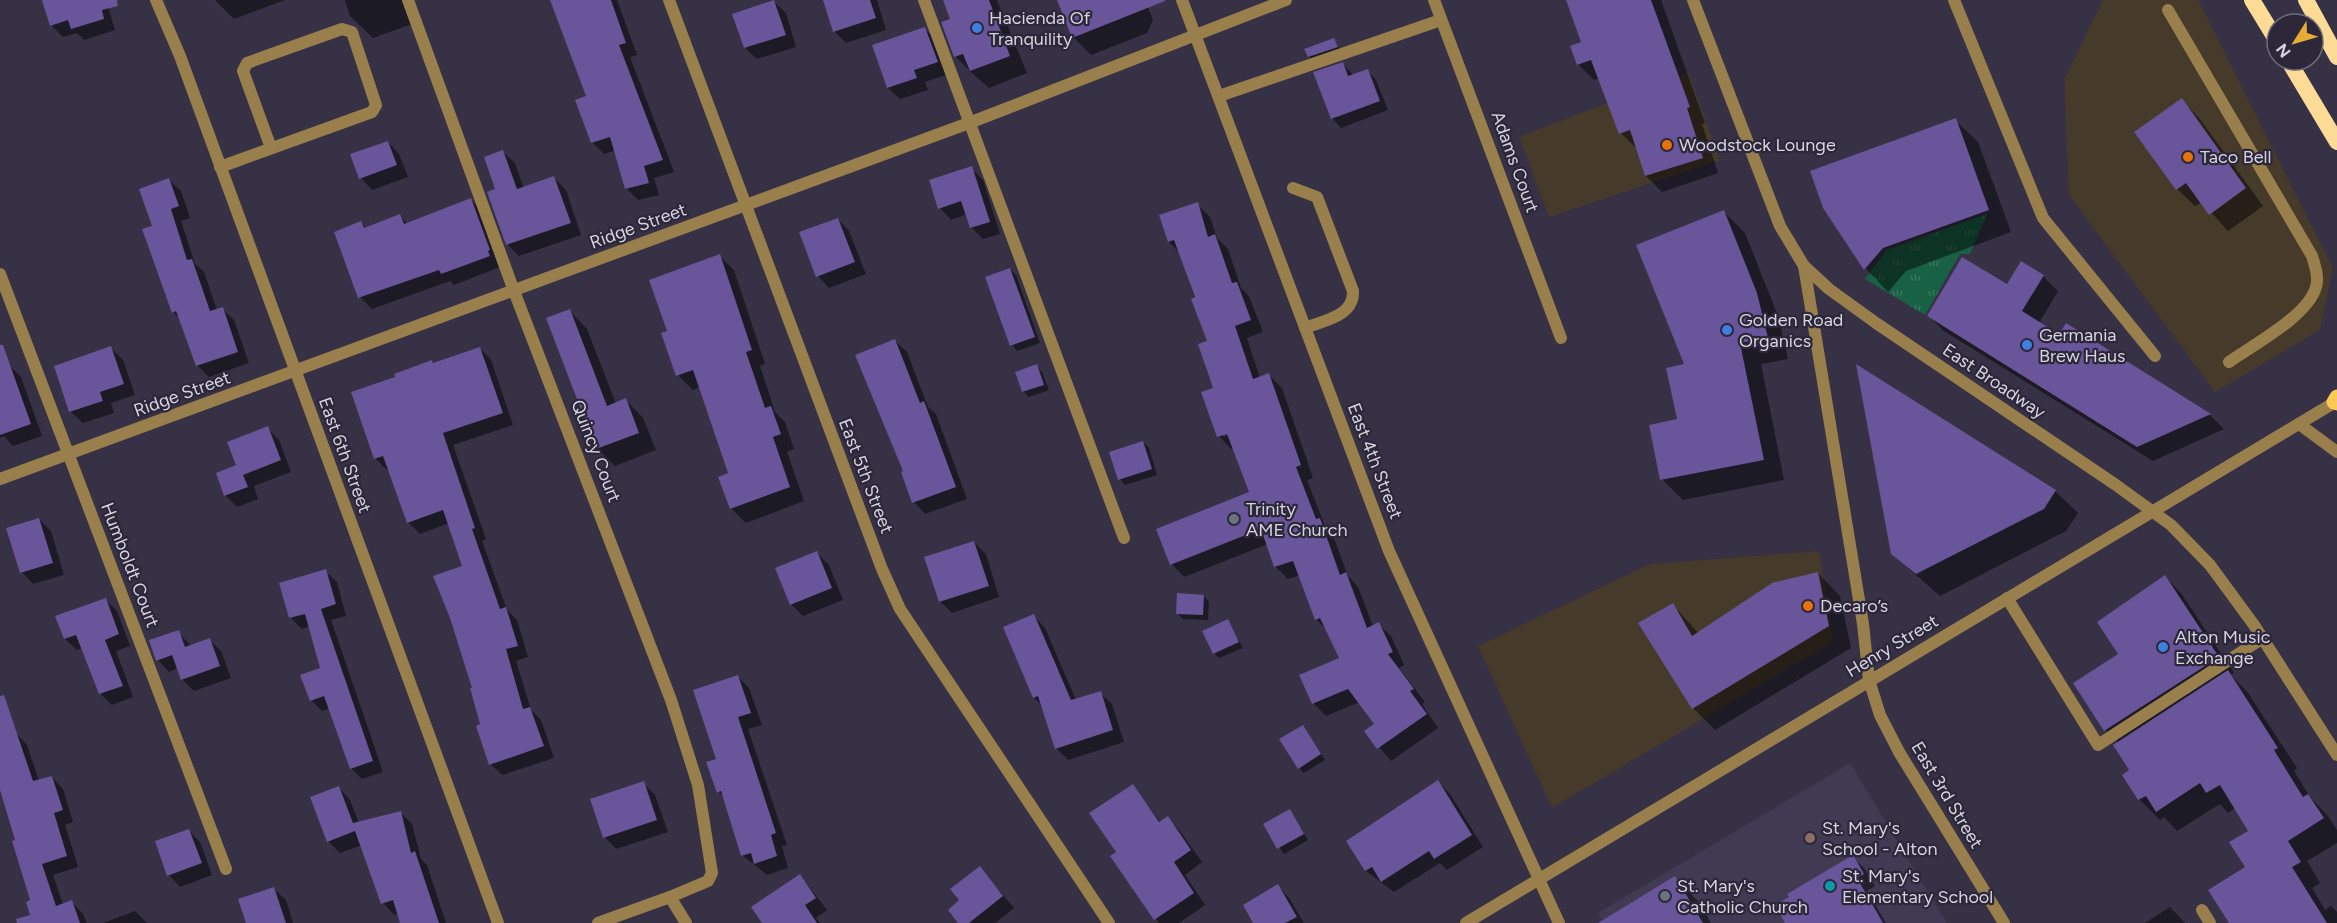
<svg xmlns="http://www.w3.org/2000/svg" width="2337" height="923" font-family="Figtree,sans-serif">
	<defs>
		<pattern id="grass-tufts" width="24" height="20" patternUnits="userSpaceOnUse" patternTransform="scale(1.5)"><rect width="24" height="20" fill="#196144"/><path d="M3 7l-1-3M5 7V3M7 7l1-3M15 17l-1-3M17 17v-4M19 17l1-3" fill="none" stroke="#3a775f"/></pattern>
	</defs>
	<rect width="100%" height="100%" fill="#363144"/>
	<!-- commercial -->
	<path fill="#463a2b" d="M2103,0H2198L2333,268L2320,330L2215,392L2069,195L2064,80Z
		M1688,72L1720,160L1549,217L1519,137Z
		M1819,551L1833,642L1552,808L1478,646L1650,564Z"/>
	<!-- built -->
	<path fill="#403a53" d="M1850,763L1947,923H1604L1598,913Z"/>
	<!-- grass -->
	<path fill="url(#grass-tufts)" d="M1987,214L1970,254H1960L1925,315L1865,279L1887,250Z"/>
	<!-- shadow -->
	<path fill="#0007" fill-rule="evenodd" d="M44,0H106L115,30L84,40L77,33L63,37L51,25Z
		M215,0H285L234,19Z
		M345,0H412L420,21L373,38L350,16Z
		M552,0H617L637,55L630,57L674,172L654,178L659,195L638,200L626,188L616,150L604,154L592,142L588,96Z
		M825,0H877L886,30L846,43L834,31Z
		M945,0H997L1027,73L989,88L973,74L955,56L952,20Z
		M1059,0H1145L1153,20L1147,33L1091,55L1073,37Z
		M1568,0H1661L1705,123L1702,124L1718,173L1662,192L1646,176L1637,149L1621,133L1600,78L1594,80L1578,64L1583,42Z
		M774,2L786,13L796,47L757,59L745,48Z
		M925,29L937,41L949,74L925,82L928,90L900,99L888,88L874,46Z
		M1334,40L1342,52L1314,62L1309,56Z
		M1343,64L1353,75L1367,70L1376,80L1388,110L1341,128L1332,118Z
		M2182,100L2199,118L2263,206L2228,231L2202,202L2195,206L2177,189Z
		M1955,120L1978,142L2011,232L1906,271L1888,292L1866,269L1825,208Z
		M388,142L399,154L408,177L372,190L361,178Z
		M503,152L515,163L524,189L554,178L566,190L581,235L519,256L507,244L497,190Z
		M971,168L983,180L1000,234L983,239L971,227L967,214L951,220L940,208Z
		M169,180L181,191L190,218L181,221L195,264L204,272L217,310L222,309L234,320L249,363L209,377L197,365L181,320L173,312L154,226Z
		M471,200L483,212L500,267L454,285L450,281L372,309L360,297L361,223L366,228L399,216L408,224Z
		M1197,204L1210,217L1217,238L1228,249L1241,288L1249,296L1263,332L1247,338L1260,378L1269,375L1282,388L1313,478L1307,480L1325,526L1332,533L1348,576L1358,587L1373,626L1378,624L1391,636L1404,665L1399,668L1425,702L1422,704L1438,728L1391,761L1366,731L1376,724L1360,702L1326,716L1314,704L1301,676L1341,659L1328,631L1316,619L1300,575L1288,579L1275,566L1268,544L1184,577L1172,564L1251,493L1234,448L1231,449L1219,436L1209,342L1180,253L1169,242L1161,216ZM1235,432L1223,437V433Z
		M1724,212L1745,233L1778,316L1788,359L1761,364L1784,480L1683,500L1662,479L1679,421Z
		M838,219L849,231L866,274L829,288L818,276Z
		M719,256L734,270L765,364L760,366L775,412L785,422L794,449L787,452L804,501L746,523L731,508L730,474L700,387L693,390L678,375L669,332Z
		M1010,269L1016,275L1040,343L1017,351L1012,345Z
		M2043,276L2058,291L2039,323L2060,336L2067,325L2210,415L2224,429L2153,461L1944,331L1929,316L2007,286Z
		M570,311L587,329L616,404L626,400L643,418L656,450L615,466L597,448Z
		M895,341L907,352L928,407L936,414L967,499L925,514L914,502L905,472Z
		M111,348L123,360L135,395L111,403L114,413L83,423L71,412L56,367Z
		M480,348L491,360L513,425L453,445L486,539L482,541L507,610L517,620L528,657L516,661L531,710L541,720L554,758L502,775L490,764L474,689L464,567L449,523L420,534L408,522L389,469L387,470L375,458L397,378L432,361L435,364Z
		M9,365L21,377L42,436L13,446L4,436L0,438V368Z
		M1037,366L1042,372L1049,390L1029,397L1024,392L1017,373Z
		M267,428L279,440L291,472L254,486L258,499L237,507L225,495L238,466Z
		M1143,442L1149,448L1157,475L1125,485L1120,479Z
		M2055,491L2078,513L2066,531L1940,596L1892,554Z
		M39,519L51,531L64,575L33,584L22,572Z
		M974,542L986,554L999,597L952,613L940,601Z
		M817,553L829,565L843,600L803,616L791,604Z
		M325,571L337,582L346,616L331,620L383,772L362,779L351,768L330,708L322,711L311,700L322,668L310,626L302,629L291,618Z
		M1818,573L1840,596L1851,648L1715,730L1693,708L1673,605L1699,634Z
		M2165,577L2181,593L2234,673L2231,675L2248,693L2297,768L2294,771L2310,797L2328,816L2337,830V843L2307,861L2320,883L2312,888L2325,910L2331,906L2337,912V923H2230L2247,868L2250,831L2235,808L2228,813L2220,804L2177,831L2164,817L2160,820L2139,799L2124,775L2131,770L2119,743L2106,730L2075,684L2120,654Z
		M1204,596L1209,602L1208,620L1183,619L1177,613Z
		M105,599L117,611L130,646L116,651L133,697L112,705L101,694L83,648L77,650L65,639Z
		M1034,616L1045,628L1076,700L1100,693L1112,704L1124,742L1068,760L1056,748L1043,706L1034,698L1005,628Z
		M1228,621L1243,648L1219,658L1214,653Z
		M178,632L191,646L210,640L221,651L231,678L194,691L182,679L178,668L169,672L158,660Z
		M737,676L749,688L762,725L748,729L787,845L782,846L788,868L767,875L742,855L725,799L719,792L718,760Z
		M0,707L16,733L27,745L39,781L52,777L63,789L73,822L65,825L78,867L53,875L63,905L72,902L83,914L87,923H35L17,841L0,788Z
		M1303,727L1325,760L1304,773L1299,768Z
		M1438,782L1450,794L1483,847L1447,870L1440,863L1394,892L1366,871L1348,841Z
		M643,783L655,795L668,832L616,849L605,837Z
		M1133,786L1161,823L1168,818L1179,830L1202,862L1185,875L1205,905L1179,923H1159L1112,856L1118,853Z
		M339,788L350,800L359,823L400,812L412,824L421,859L427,865L446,923H402L399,913L394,915L383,903L362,845L340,853L328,841Z
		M1289,811L1308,840L1284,854L1265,825Z
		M188,830L200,842L212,875L180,887L169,875Z
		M1852,857L1864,868L1875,886L1867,891L1886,923H1787Z
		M980,868L1014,908L995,923H960L961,901Z
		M800,875L827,910L816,918L820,923H764Z
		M1675,878L1698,901L1711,923H1615Z
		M1278,886L1289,898L1304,923H1255Z
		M274,889L286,900L293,923H248Z
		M2170,907L2185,923H2145Z
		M135,911L147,923H103Z"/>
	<!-- building -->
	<path fill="#68559a" d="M42,0H117L118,6L102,10L104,19L71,29L68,20L50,26Z
		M550,0H611L626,43L619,45L663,160L644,166L649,183L625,189L610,137L591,143L575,100L586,96Z
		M774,0L786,35L744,48L732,14Z
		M823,0H870L876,18L833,32Z
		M943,0H989L1010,56L970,71L963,54L954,57L941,22L950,19Z
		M1057,0H1165V1L1072,38Z
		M1566,0H1651L1690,107L1687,108L1703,158L1645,176L1630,130L1619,134L1591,60L1577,65L1570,46L1581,42Z
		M925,27L938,62L914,70L917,78L887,88L872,45Z
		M1334,38L1338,47L1308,57L1304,49Z
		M1343,62L1348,76L1368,69L1380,101L1331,119L1313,72Z
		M2182,98L2246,188L2209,215L2186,183L2176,190L2134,132Z
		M1956,118L1989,210L1883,248L1864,270L1823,208L1810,171Z
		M388,141L397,165L359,179L350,154Z
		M503,150L517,189L554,176L571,223L506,245L487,192L495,189L484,157Z
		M972,166L990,222L970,228L961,201L938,209L929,180Z
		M169,178L179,206L171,209L187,260L192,259L210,311L223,307L238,352L196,366L176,311L172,313L142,229L152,226L139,189Z
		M471,198L490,250L488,251L490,256L441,274L439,270L358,298L334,232L361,221L364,228L400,214L404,224Z
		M1198,202L1208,237L1215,234L1232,283L1237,282L1251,320L1235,326L1253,379L1269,373L1301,465L1296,467L1316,519L1320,518L1340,575L1346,572L1367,628L1379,622L1393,652L1388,654L1414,689L1410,691L1427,714L1377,749L1364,731L1374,724L1348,689L1312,704L1299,675L1339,658L1320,618L1315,620L1293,561L1274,567L1261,529L1170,565L1156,529L1249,492L1227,434L1217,437L1201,392L1213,388L1198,344L1207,341L1191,299L1195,297L1174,240L1168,242L1159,215Z
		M1724,210L1757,293L1768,338L1740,343L1764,460L1660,480L1649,425L1677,419L1666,368L1684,364L1636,245Z
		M838,218L855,262L816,277L799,232Z
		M720,254L752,350L746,352L765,408L771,406L781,434L773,437L790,487L730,509L718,477L728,473L693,370L676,376L661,333L667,331L649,280Z
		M1962,257L2007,284L2021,261L2044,275L2022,311L2059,334L2066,323L2211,414L2137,447L1927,316Z
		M1010,268L1035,337L1010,346L985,277Z
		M570,309L607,406L626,398L639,433L596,449L546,318Z
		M895,339L920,403L924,401L956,487L912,503L901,472L903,471L855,355Z
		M0,345H3L31,424L0,435Z
		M111,346L124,384L100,392L103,401L69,412L54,366Z
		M480,347L503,413L443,433L475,528L472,529L500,609L506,607L518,646L506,649L523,709L530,707L544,746L489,765L476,726L480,724L470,688H472L450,618L433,576L462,566L443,510L407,523L383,456L374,459L351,392L395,377L394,374L432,360L433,363Z
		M1037,364L1044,385L1022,392L1015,372Z
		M1856,364L2056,490L2044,509L1916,574L1891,554Z
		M268,426L281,460L243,475L248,487L224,496L216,473L236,465L227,442Z
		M1143,441L1152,469L1118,480L1109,452Z
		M39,518L53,563L20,573L6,528Z
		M974,541L989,586L939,602L924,557Z
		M817,551L832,588L790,605L775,568Z
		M326,569L336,604L321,609L373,761L350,769L324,696L310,701L300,675L320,668L305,614L289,618L279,583Z
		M1818,572L1829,626L1692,709L1638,623L1673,603L1692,636L1772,583Z
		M2165,575L2219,657L2104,731L2073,683L2118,654L2097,622Z
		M1177,593L1204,595L1203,615L1176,614Z
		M106,598L119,634L105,640L123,686L99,694L76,635L64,639L55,616Z
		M1034,614L1071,700L1101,691L1113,730L1055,749L1038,696L1033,698L1003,627Z
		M1228,619L1239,642L1213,654L1202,631Z
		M179,630L185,647L210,638L220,666L181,680L172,655L156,661L149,640Z
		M2228,670L2278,748L2274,750L2303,797L2308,794L2324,818L2288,841L2301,862L2292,867L2327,923H2229L2208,890L2245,867L2229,842L2248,831L2220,785L2206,793L2200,783L2156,812L2146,796L2138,800L2122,775L2129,770L2113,745Z
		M738,675L751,713L738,717L776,833L771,835L777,856L754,864L751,853L741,856L721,791L717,793L706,762L716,759L693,690Z
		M4,695L33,781L52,776L63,810L54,813L67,856L42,864L56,906L72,900L80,923H17L16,919L30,915L26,902L30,900L12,841L15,840L0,790V696Z
		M1303,725L1321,754L1298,769L1279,739Z
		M1438,780L1472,835L1434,859L1429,851L1381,882L1372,867L1365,871L1346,841Z
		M644,781L657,820L603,838L590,799Z
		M1133,784L1159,822L1168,816L1191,850L1174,862L1194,893L1154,920L1110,856L1116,852L1089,813Z
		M339,786L353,823L401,811L411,853L415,851L439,923H400L393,900L381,904L355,831L327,842L310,797Z
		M1290,809L1304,834L1277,849L1263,824Z
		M189,829L202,863L167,876L155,841Z
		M1853,855L1864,874L1857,878L1883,923H1785L1775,905L1789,897L1787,894Z
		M980,866L1003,896L969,923H958L948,910L959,900L950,889Z
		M800,874L816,898L805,905L817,923H762L751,907Z
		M1675,876L1703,923H1598Z
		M1278,884L1297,917L1285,923H1253L1243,905Z
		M274,887L286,923H246L238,899Z"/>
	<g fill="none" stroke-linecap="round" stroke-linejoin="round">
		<!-- service -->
		<path stroke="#987f4c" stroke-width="12" d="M408,0L514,291L671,700L698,785L712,873L708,881L670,897
			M924,0L1124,538
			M1434,0L1561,338
			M1954,0L2043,218L2155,356
			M2168,10L2312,256C2315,266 2319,277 2316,287C2308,316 2253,345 2229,362
			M1219,96L1441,20
			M220,167L372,112L376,105L352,32L342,29L247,63L243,71L271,148
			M1293,188L1317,197L1353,291C1354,316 1325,320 1305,328
			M0,274L226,869
			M2299,424L2337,452
			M2007,598L2098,745L2263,638
			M2202,910L2210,923"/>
		<!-- minor -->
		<path stroke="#987f4c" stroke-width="12" d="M156,0L180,56L498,923
			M669,0L882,569L900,609L1109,923
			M1182,0L1389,551L1559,923
			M1804,266L1863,624L1869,680L1880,715L1899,752L2004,923
			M0,479L969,123L1286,0
			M598,923L670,897L686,923"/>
		<!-- tertiary -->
		<path stroke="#987f4c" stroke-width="12" d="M1693,0L1780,226L1804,266L1829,289L1876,323L2116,485L2171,525L2210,565L2254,625L2337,755
			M1466,923L2337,401"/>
		<!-- primary -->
		<path stroke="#fcc856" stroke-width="15" d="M2337,397L2334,402L2337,403"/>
		<!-- trunk -->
		<path stroke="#fbdb96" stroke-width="16" d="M2252,0L2277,41
			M2306,0L2337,57
			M2288,60L2337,142"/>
	</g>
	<!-- markers -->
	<g fill="#3f7fe0" stroke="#2c2739" stroke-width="2">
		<circle cx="977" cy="28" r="6"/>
		<circle cx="1727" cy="330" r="6"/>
		<circle cx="2027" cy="345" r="6"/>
		<circle cx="2163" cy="647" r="6"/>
	</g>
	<g fill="#e8710a" stroke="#2c2739" stroke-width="2">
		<circle cx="1667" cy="145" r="6"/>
		<circle cx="2188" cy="157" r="6"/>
		<circle cx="1808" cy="606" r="6"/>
	</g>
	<g fill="#6b7280" stroke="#2c2739" stroke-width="2">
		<circle cx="1234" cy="519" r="6"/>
		<circle cx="1665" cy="896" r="6"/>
	</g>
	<circle fill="#8d6e63" stroke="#2c2739" stroke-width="2" cx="1810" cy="838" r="6"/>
	<circle fill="#0f9aa8" stroke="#2c2739" stroke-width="2" cx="1830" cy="886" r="6"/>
	<g text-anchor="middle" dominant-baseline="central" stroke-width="4.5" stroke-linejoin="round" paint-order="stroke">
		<!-- poi labels -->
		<g font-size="18" fill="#d6d4e0" stroke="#2c2739" text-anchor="start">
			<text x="989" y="18">Hacienda Of<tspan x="989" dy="21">Tranquility</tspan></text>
			<text x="1679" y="145">Woodstock Lounge</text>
			<text x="2200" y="157">Taco Bell</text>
			<text x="1739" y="320">Golden Road<tspan x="1739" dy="21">Organics</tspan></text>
			<text x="2039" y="335">Germania<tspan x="2039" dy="21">Brew Haus</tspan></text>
			<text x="1246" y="509">Trinity<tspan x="1246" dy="21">AME Church</tspan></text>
			<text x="1820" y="606">Decaro’s</text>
			<text x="2175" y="637">Alton Music<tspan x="2175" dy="21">Exchange</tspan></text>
			<text x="1822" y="828">St. Mary's<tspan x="1822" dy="21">School - Alton</tspan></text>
			<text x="1842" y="876">St. Mary's<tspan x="1842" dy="21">Elementary School</tspan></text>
			<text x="1677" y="886">St. Mary's<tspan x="1677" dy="21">Catholic Church</tspan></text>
		</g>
		<!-- street labels -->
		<g font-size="18" fill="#d6d4e0" stroke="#2c2739">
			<text transform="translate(1515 162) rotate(70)">Adams Court</text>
			<text transform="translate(638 226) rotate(-20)">Ridge Street</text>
			<text transform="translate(1994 381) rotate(34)">East Broadway</text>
			<text transform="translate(182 394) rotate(-20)">Ridge Street</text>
			<text transform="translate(596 451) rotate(69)">Quincy Court</text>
			<text transform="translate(345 455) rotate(70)">East 6th Street</text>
			<text transform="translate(1375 461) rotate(69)">East 4th Street</text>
			<text transform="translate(866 476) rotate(69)">East 5th Street</text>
			<text transform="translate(130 565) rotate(69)">Humboldt Court</text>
			<text transform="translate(1892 646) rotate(-31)">Henry Street</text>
			<text transform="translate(1947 795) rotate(59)">East 3rd Street</text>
		</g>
	</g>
	<!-- north arrow -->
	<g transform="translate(2295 42) rotate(233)"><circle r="28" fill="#2c2739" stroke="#706c7c" stroke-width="1.5"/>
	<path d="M0-4.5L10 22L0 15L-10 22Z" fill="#e7ac36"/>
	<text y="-9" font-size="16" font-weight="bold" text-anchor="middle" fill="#d6d4e0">N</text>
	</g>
</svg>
